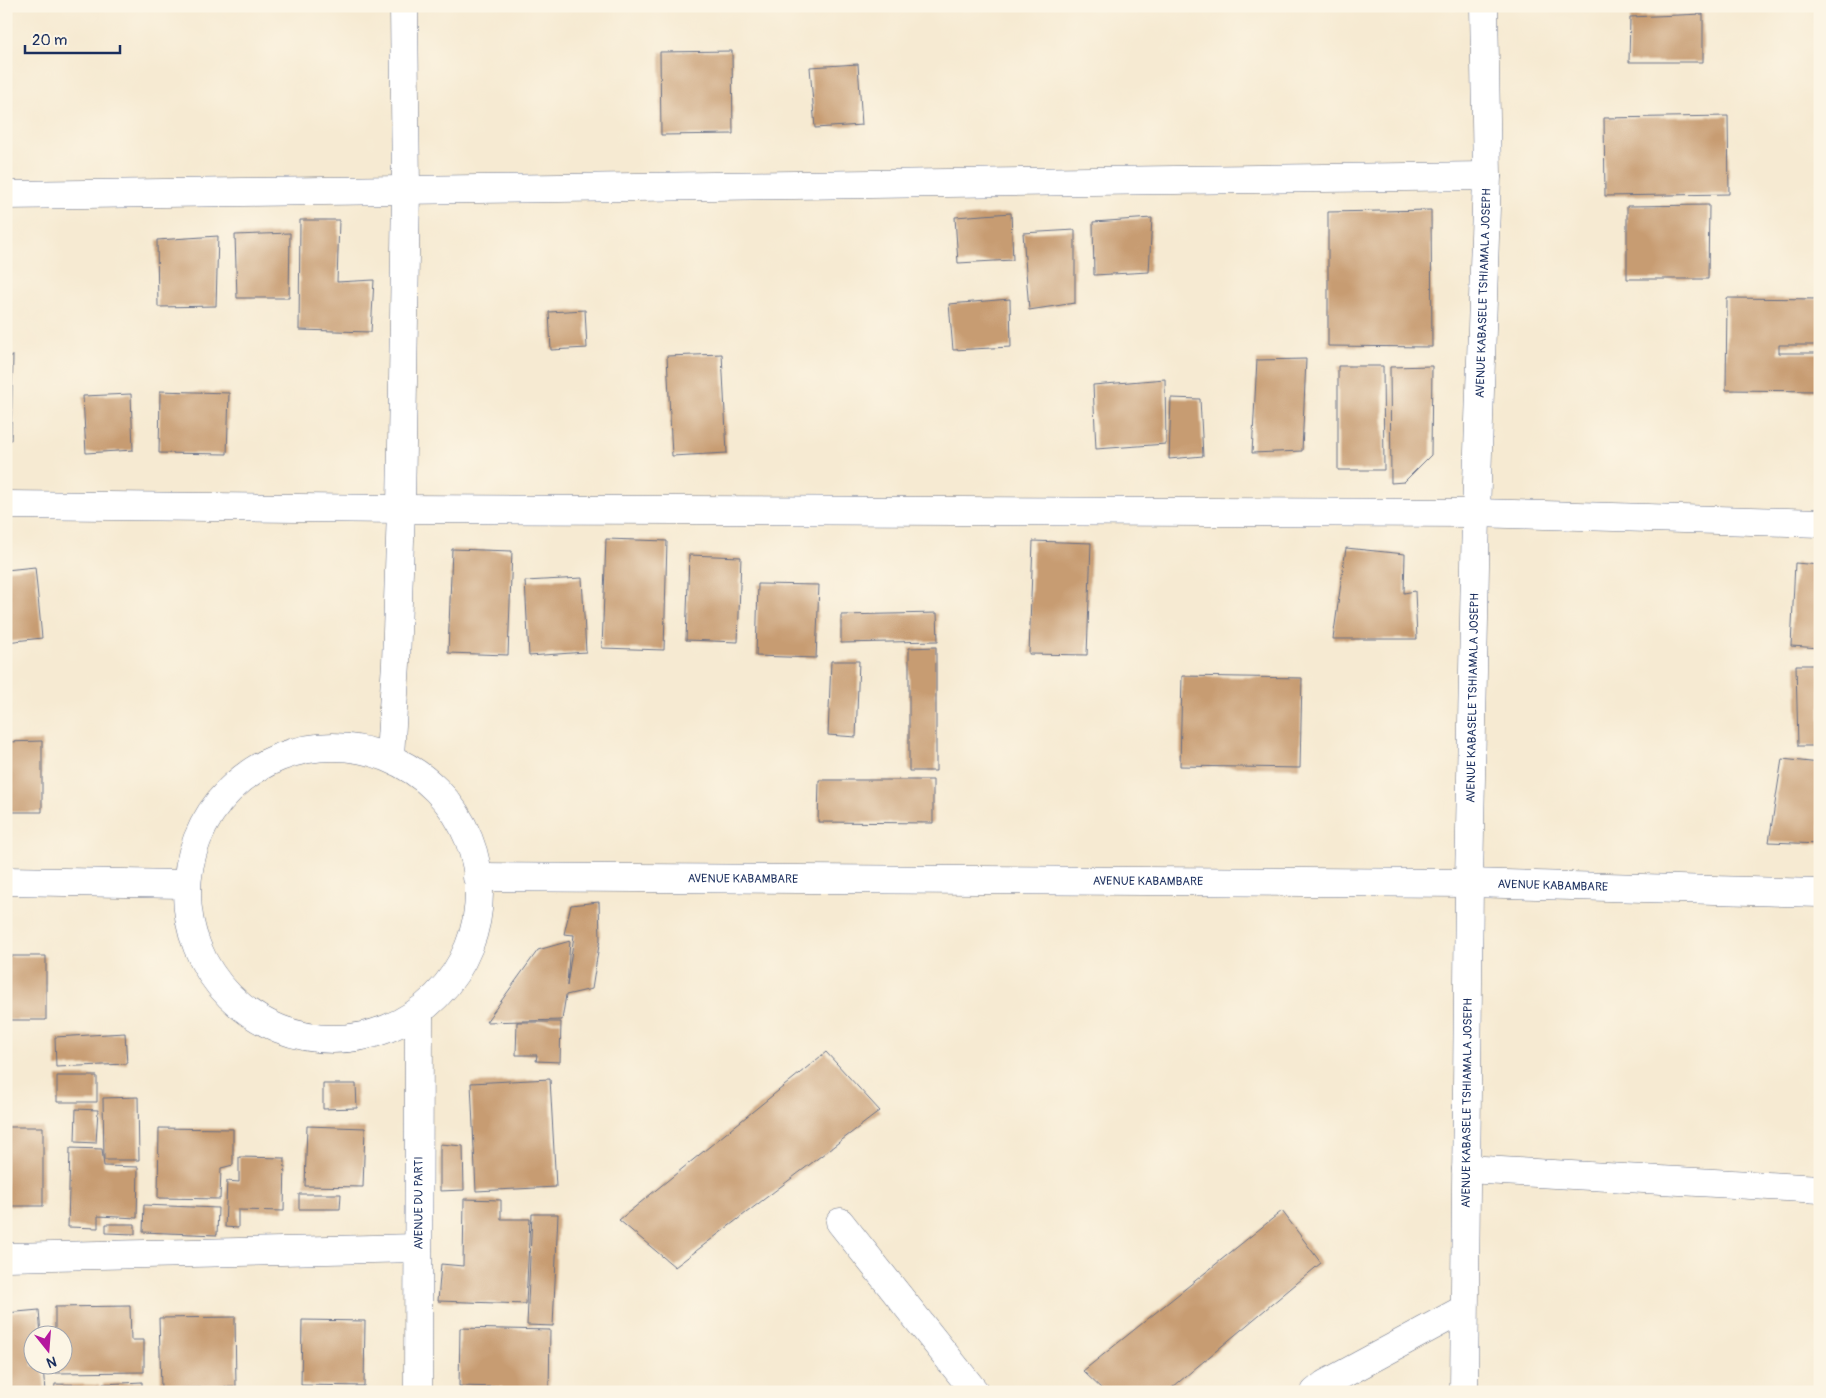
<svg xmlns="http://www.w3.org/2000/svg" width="1826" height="1398" font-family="Pangolin,sans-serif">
	<rect width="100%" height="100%" fill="#fcf5e5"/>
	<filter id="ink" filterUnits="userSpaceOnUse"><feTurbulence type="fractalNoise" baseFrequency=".02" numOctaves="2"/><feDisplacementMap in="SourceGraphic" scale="10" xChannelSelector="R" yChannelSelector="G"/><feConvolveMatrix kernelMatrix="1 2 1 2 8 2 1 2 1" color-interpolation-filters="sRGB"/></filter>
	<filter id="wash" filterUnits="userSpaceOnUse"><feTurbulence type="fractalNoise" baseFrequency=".0096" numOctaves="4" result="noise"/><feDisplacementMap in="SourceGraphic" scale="20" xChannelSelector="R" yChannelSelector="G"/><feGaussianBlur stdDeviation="1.12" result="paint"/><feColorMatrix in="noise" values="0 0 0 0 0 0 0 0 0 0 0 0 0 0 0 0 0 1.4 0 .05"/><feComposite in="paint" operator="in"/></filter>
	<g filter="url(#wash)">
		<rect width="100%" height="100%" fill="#f6ead2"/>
		<g id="blocks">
			<!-- building -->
			<path fill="#c79c72" d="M1703,14V62H1629L1630,17Z
				M732,51L733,134L661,135L660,52Z
				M858,64L862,125L815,128L810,67Z
				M1728,116L1729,194L1605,196L1604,118Z
				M1709,205L1708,279H1627V206Z
				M1431,210L1432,347L1328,346V212Z
				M1011,213L1013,260L958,263L955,217Z
				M1152,218L1149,272L1094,275L1093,222Z
				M300,220H339L337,282L374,280L371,332L299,330Z
				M1075,230V303L1029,310L1023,233Z
				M290,233L289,298H237L235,235Z
				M218,236L216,306L158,307L157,240Z
				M1727,298L1820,299V345H1779V353H1820V391L1726,390Z
				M1010,299L1011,347L953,350L949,304Z
				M585,310L587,348L551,350L549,312Z
				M722,354L727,453L672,456L667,356Z
				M13,356L11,440H6V357Z
				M1306,359L1302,451L1252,453L1257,360Z
				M1338,366H1383L1384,470H1338Z
				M1432,366L1431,455L1404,482L1391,483L1390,367Z
				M1165,379L1166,444L1096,449L1093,385Z
				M160,391L229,393L227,454L159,453Z
				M131,394L133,450L86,453L83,396Z
				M1171,398L1200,399L1203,456L1169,459Z
				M606,539L667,541L664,650L602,648Z
				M1033,541L1091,543L1087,655L1029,654Z
				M1346,548L1405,554L1404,593L1415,591L1417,639H1333Z
				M452,549L512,551L508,655L448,653Z
				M689,555L741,557L738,642L686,640Z
				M1795,563L1820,565V648L1791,646Z
				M35,567L42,638L6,642V570Z
				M582,578L586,652L529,656L525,581Z
				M758,584L819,585L816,658L756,656Z
				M937,613L938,641L841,643V615Z
				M936,647V771H909V648Z
				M831,661H859L856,737L828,735Z
				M1796,665H1820V746H1798Z
				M1182,676L1302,678L1300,768L1180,766Z
				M42,741V812H6V742Z
				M1782,759L1820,763V844L1769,842Z
				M819,780H933V823L818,822Z
				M599,902L600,939L592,989L566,995L562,1020L486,1022L538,950L570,941L567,986L574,935L564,934L571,905Z
				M6,956H46V1020H6Z
				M517,1022H561L560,1062L536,1061L537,1055H516Z
				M125,1033L127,1064L56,1067L55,1037Z
				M826,1052L880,1111L675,1267L619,1220Z
				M57,1076H97V1102H57Z
				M550,1079L556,1187L476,1191L471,1083Z
				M323,1084H356L357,1108L323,1109Z
				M138,1097L139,1160H104L103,1098Z
				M76,1109L98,1110L96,1143L75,1142Z
				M307,1126L365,1128L363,1187L305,1186Z
				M6,1127H43V1206H6Z
				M159,1128L233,1129V1165L221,1168L220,1199L158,1198Z
				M440,1144L463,1146L464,1190L440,1191Z
				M70,1148L102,1149L104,1166L138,1167L137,1218L98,1216V1228L68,1227Z
				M239,1157L285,1158L284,1211L238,1210V1228L225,1227L227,1181L239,1182Z
				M299,1194H341L340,1209H299Z
				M464,1199L501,1200V1219H530L526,1304L438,1301L441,1264L463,1266Z
				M144,1205L218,1208L217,1235L143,1232Z
				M1282,1211L1321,1263L1167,1392H1105L1083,1371Z
				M532,1214H558L553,1326L527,1325Z
				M106,1224H135V1234L106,1233Z
				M130,1306L131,1340H144V1372L56,1373V1366H62V1336H55V1307Z
				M39,1310L41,1336H32V1366H43L45,1392H6V1313Z
				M235,1317L236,1387L161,1389L159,1318Z
				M302,1320L365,1321L364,1386L301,1385Z
				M460,1328L550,1330L549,1392H502V1387L459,1386Z
				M142,1382V1392H103V1384Z
				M55,1384L100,1385V1392H54Z"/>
		</g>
	</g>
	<g filter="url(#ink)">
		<use href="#blocks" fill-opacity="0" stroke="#687087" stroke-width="1"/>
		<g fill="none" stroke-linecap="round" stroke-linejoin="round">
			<defs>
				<g id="minor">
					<path d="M6,195L1487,176"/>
					<path d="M6,505L401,509L1476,513L1820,523"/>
					<path d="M390,755L396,663L401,509L406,190L404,6"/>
					<path d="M6,881L182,884"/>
					<path d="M1466,1169L1820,1189"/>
					<path d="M840,1222L975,1392"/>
					<path d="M6,1257L418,1248"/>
					<path id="s1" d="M418,1392L419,1014"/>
					<path d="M1315,1392L1325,1384L1464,1309"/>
				</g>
				<g id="major">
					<circle cx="333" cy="893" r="146"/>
					<path id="s2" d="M477,877L1469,883L1820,893"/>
					<path id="s3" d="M1464,1392L1469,883L1476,513L1487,176L1484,6"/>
				</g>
			</defs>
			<!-- minor casing -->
			<use href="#minor" stroke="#687087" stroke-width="29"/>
			<!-- major casing -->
			<use href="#major" stroke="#687087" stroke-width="29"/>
			<!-- minor -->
			<use href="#minor" stroke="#fff" stroke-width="28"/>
			<!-- major -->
			<use href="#major" stroke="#fff" stroke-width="28"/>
		</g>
	</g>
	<g text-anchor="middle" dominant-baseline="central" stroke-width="5" stroke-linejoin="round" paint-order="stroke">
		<!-- street labels -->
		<g font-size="12" fill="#1b2f5e" stroke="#fcf5e5">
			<text stroke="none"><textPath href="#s3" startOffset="1099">AVENUE KABASELE TSHIAMALA JOSEPH</textPath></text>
			<text stroke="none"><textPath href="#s3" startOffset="694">AVENUE KABASELE TSHIAMALA JOSEPH</textPath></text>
			<text stroke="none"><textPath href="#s2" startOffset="266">AVENUE KABAMBARE</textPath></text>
			<text stroke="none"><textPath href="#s2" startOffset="671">AVENUE KABAMBARE</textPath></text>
			<text stroke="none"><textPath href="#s2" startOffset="1076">AVENUE KABAMBARE</textPath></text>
			<text stroke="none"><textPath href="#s3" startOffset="289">AVENUE KABASELE TSHIAMALA JOSEPH</textPath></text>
			<text stroke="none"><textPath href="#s1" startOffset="189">AVENUE DU PARTI</textPath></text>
		</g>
	</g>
	<!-- margin -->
	<rect width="1826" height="1398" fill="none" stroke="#fcf5e5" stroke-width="25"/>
	<!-- north arrow -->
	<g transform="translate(48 1350) rotate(163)"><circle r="24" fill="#fcf5e5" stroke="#a2a6af"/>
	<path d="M0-4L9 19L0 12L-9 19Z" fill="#b5179e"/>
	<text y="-8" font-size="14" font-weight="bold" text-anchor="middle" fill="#1b2f5e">N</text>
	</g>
	<!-- scale -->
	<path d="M25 45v8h95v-8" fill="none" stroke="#1b2f5e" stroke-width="2.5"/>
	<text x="32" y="45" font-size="15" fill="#1b2f5e" stroke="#fcf5e5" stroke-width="4" paint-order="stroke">20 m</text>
</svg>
